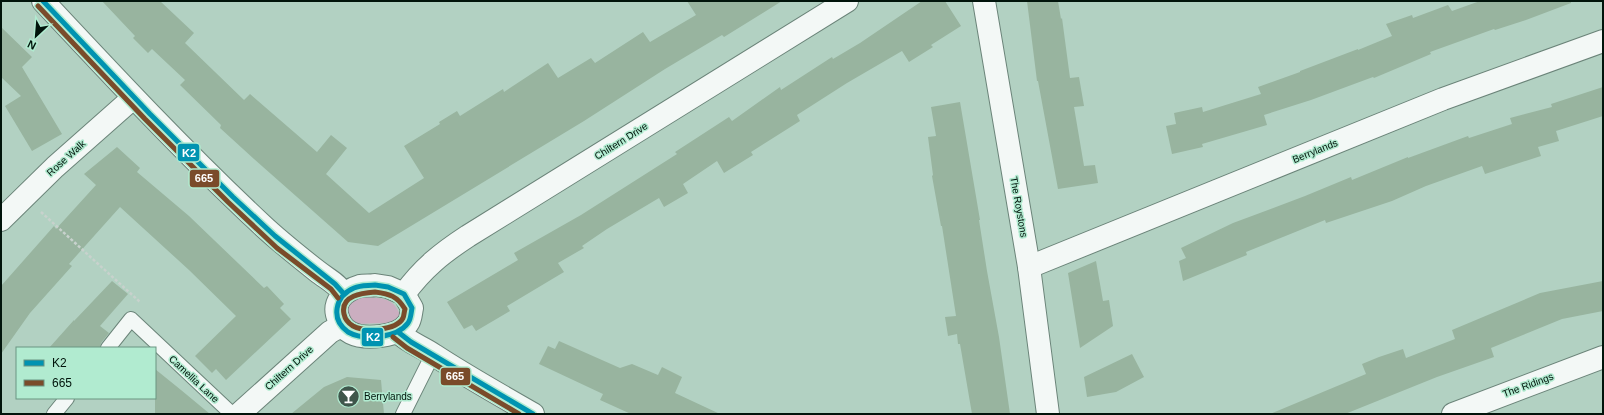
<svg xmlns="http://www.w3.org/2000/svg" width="1604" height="415" font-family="Helvetica,sans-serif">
	<rect width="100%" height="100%" fill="#b2d1c2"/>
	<!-- green -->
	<path fill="#cbaec0" d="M358,297C375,298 395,295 400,316L389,323L356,324L348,316L347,307L352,300Z"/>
	<!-- building -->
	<path fill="#98b49f" d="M102,1H160L194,33L185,43L244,100L250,94L317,152L331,135L347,148L326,174L369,213L424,178L404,146L440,124L439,122L457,111L460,116L503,89L504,92L548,63L558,78L591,58L595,63L643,32L650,42L696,15L687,1H782L724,37L722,35L665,69L584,121L378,246L348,242L254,159L220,128L221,125L180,85L185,80L152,49L148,53L133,38L135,36Z
		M922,1H945L961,26L931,45L933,47L909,62L902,51L847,83L797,115L800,121L751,152L753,155L724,173L717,161L683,184L688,193L664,207L659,198L607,229L582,246L584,248L558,263L564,272L507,306L510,311L476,331L472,325L464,329L447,302L518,260L514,253L581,215L677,154L675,152L729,117L732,121L780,87L781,90L832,57L833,59L860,43Z
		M1027,1H1058L1061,19L1062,18L1070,78L1079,77L1084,106L1074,107L1084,166L1095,165L1098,183L1058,189L1038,81H1037Z
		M1480,1H1571V3L1526,20L1495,30L1494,29L1430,52L1431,54L1374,78L1373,77L1311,100L1264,115L1267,125L1202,144L1203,147L1172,154L1166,126L1176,124L1174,113L1202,107L1203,112L1261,94L1258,87L1300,72V71L1358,49V50L1392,36L1386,24L1412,15L1413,18L1448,5L1452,11Z
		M1,27L32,57L22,67L62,134L32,151L5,106L21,96L1,77Z
		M1603,87V116L1556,131L1559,141L1538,147L1541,156L1485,174L1482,166L1426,186L1392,201L1326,223L1325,220L1246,252L1247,255L1183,281L1179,261L1186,258L1181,248L1233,223L1305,196L1351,177L1352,180L1408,157V158L1468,136L1469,138L1512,124L1510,118L1552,107L1551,104Z
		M960,102L980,220H979L987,271L999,337L1010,414H972L960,344H958L957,334L948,336L945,317L956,316L942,226H941L932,176L933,175L928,137L936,136L931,107Z
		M117,147L140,168L137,172L189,216L264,288L267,286L284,304L280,308L291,319L226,380L216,369L212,373L195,356L236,316L189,270L120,207L69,264L72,266L30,313L1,354V286L54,226L56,229L96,185L84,174Z
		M1096,261L1103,301L1109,300L1113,326L1080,348L1068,273Z
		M112,281L128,294L100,326L109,333L101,343L100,348H49L74,320V321Z
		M1603,281V311L1562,319L1491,348L1494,357L1437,377L1345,414H1270L1366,374L1362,364L1379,357L1403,349L1406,358L1455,339L1452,330L1540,293Z
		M559,341L620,368L632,364L658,375L662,367L682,377L675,393L720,414H631L600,400L603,394L539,364L548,346L555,349Z
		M1132,354L1144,377L1116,392L1087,397L1084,377Z
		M155,369L181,390L210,414H155Z
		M347,377L381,380L384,414H291L324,387Z"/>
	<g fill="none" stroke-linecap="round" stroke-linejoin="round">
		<defs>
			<path id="lane" d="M108,348L131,319L232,414
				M54,414L67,398
				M403,414L433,354"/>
			<path id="street" d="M1,220L55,167L133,98
				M1029,267L1443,99L1603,41
				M404,294C423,268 442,253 468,236L847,1
				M239,414L330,332L341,326
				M1453,414L1603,357"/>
			<path id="secondary" d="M43,1C114,77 185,153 261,224C279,241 298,256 317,271C327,279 337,283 344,294
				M984,1L1029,267L1048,414
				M375,285L388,287L404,294L412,308C411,312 411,319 408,323C399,337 365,340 351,333C345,330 341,325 339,320C331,303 343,291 360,286C364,285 371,286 375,285Z
				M398,332C409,343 421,346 434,355C466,376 500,395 533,414"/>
		</defs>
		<!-- lane casing -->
		<use href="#lane" stroke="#6b8479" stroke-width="16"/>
		<!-- street casing -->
		<use href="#street" stroke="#6b8479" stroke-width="24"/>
		<!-- secondary casing -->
		<use href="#secondary" stroke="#6b8479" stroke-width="24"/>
		<!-- path -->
		<path stroke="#c8d2cd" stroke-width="2.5" stroke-dasharray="3 2" stroke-linecap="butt" d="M41,212L140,302"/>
		<!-- lane -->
		<use href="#lane" stroke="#f3f8f6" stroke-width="14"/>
		<!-- street -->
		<use href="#street" stroke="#f3f8f6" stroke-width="22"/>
		<!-- secondary -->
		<use href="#secondary" stroke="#f3f8f6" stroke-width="22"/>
		<defs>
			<path id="bus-1" d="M43,1L150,114L233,197L275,236L335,284L344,294
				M375,285L388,287L404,294L412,308C411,313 411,319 408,323C397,338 364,341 348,332C330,319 335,296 354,288C361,285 368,286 375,285Z
				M398,332L411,342L533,414"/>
			<path id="bus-2" d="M38,6L145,119L228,202L277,248L331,289L338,298
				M375,292C390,294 397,296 405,309C404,312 404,316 403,318C396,331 364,332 353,326C348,323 345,319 344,314C340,295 363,293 375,292Z
				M393,337L407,348L519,414"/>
		</defs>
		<!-- bus-1 casing -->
		<use href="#bus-1" stroke="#b1ebd0" stroke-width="8"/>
		<!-- bus-2 casing -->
		<use href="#bus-2" stroke="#b1ebd0" stroke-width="8"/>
		<!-- bus-1 -->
		<use href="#bus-1" stroke="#0093b1" stroke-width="5"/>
		<!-- bus-2 -->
		<use href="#bus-2" stroke="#7a4b2a" stroke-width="5"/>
	</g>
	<!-- icons -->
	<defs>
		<symbol id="bar-disc" viewBox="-11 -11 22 22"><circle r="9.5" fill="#3f564b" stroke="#b1ebd0"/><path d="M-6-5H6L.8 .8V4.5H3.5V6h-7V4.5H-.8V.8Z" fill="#fff"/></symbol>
	</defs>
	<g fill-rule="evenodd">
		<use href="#bar-disc" x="336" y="384" width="25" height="25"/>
	</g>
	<g text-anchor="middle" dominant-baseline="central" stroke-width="3" stroke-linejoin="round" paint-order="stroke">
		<!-- street labels -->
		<g font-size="10" fill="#01140b" stroke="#b1ebd0">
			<text transform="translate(621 141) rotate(-32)">Chiltern Drive</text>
			<text transform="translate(1315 151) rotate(-22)">Berrylands</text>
			<text transform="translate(66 158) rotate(-42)">Rose Walk</text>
			<text transform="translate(1019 207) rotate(80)">The Roystons</text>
			<text transform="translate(289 368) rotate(-42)">Chiltern Drive</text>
			<text transform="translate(194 379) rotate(43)">Camellia Lane</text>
			<text transform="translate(1528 385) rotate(-20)">The Ridings</text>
		</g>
		<!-- poi labels -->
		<g font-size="10" fill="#01140b" stroke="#b1ebd0" text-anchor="start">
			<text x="364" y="396">Berrylands</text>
		</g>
	</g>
	<g stroke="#b1ebd0" stroke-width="1.5">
		<rect x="177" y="143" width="23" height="19" rx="4" fill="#0093b1"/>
		<rect x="189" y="169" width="31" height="19" rx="4" fill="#7a4b2a"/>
		<rect x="361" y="327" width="23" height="20" rx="4" fill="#0093b1"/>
		<rect x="440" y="367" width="31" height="19" rx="4" fill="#7a4b2a"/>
	</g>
	<g font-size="11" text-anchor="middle" font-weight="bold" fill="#fff">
		<text x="189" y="157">K2</text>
		<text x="204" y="182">665</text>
		<text x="373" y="341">K2</text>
		<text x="455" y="380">665</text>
	</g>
	<!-- border -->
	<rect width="1604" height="415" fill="none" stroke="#01140b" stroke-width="4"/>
	<!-- legend -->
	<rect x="16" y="347" width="140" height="52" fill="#b1ebd0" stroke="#6b9581"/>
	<rect x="24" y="360" width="20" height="6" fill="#0093b1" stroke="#6b9581"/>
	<text x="52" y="367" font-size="12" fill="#01140b">K2</text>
	<rect x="24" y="380" width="20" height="6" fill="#7a4b2a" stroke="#6b9581"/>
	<text x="52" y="387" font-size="12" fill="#01140b">665</text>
	<!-- north arrow -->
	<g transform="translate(36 36) rotate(206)" stroke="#b1ebd0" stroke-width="3" paint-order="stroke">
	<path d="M0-3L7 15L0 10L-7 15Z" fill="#01140b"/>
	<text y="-6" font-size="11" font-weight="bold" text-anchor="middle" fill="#01140b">N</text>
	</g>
</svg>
